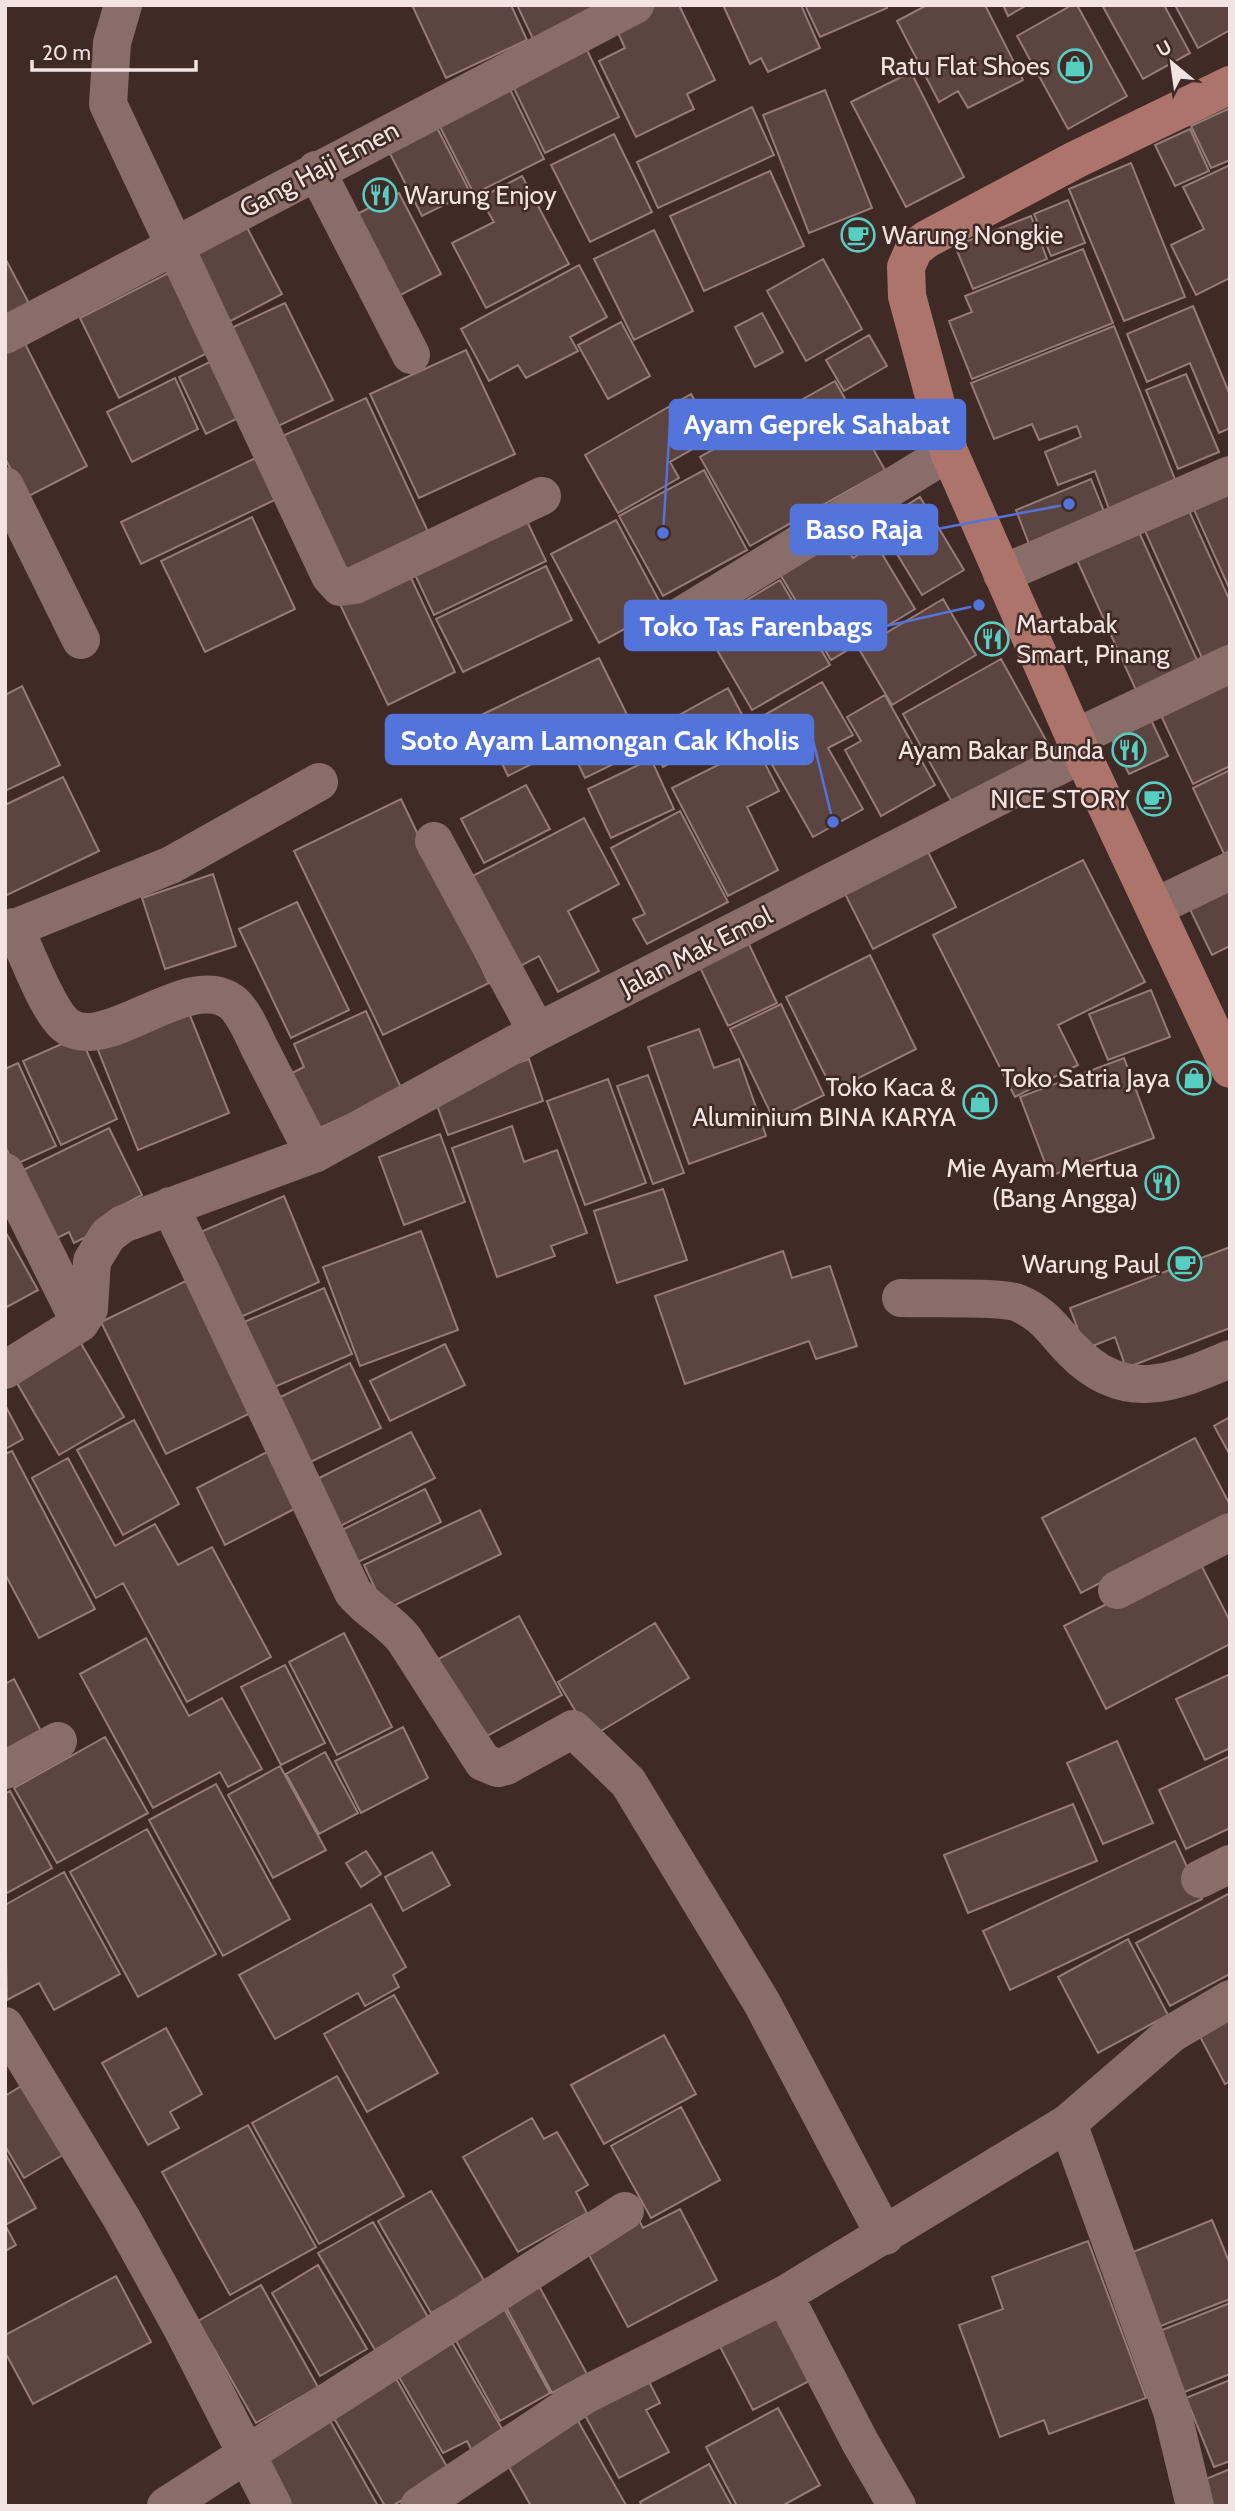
<svg xmlns="http://www.w3.org/2000/svg" width="1235" height="2511" font-family="Cabin,sans-serif">
	<rect width="100%" height="100%" fill="#402a26"/>
	<!-- building -->
	<path fill="#5c4440" stroke="#977b77" stroke-width="2" d="M412,5H511L527,40L446,78Z
		M517,5H614L535,43Z
		M657,5H679L715,80L687,94L694,109L636,137L599,61L625,48L615,26Z
		M723,5H801L820,48L768,72L761,58L750,64Z
		M805,5H886L887,8L820,37Z
		M927,5H985L1023,80L968,108L958,91L939,102L897,21Z
		M1003,5H1027L1008,16Z
		M1072,5H1077L1127,96L1068,129L1017,36Z
		M1102,5H1164L1190,53L1143,79Z
		M1175,5H1230V30L1198,48Z
		M586,48L619,117L545,153L512,84Z
		M911,72L964,177L906,207L851,102Z
		M504,77L544,159L474,194L433,113Z
		M825,90L872,208L809,233L763,115Z
		M752,107L774,155L658,208L637,162Z
		M1230,108V160L1211,168L1191,126Z
		M432,118L470,192L422,216L384,142Z
		M1190,129L1209,171L1175,186L1155,145Z
		M614,134L652,212L590,242L551,165Z
		M1131,163L1185,297L1124,321L1069,189Z
		M1230,165V278L1196,295L1171,245L1204,229L1183,187Z
		M770,171L804,246L704,291L670,216Z
		M522,176L569,264L486,308L452,243L494,222L480,198Z
		M399,193L441,274L389,301L347,219Z
		M1068,200L1085,243L1051,256L1034,214Z
		M1031,216L1047,259L973,289L955,246Z
		M242,218L282,294L225,324L185,247Z
		M654,230L693,311L634,340L594,259Z
		M1083,249L1113,323L972,379L949,321L972,312L965,296Z
		M5,258L32,309L5,323Z
		M823,259L862,329L806,361L767,291Z
		M579,265L607,317L570,337L578,351L526,378L518,365L489,381L461,329Z
		M178,268L219,347L119,398L80,318Z
		M285,303L333,400L274,428L227,330Z
		M1193,306L1230,395V428L1219,433L1190,363L1147,382L1127,334Z
		M762,313L783,352L755,367L735,327Z
		M621,322L650,376L608,399L578,345Z
		M1114,326L1176,482L1109,509L1095,471L1058,485L1045,452L1081,437L1077,426L1039,440L1032,424L994,439L971,383Z
		M20,334L87,466L25,498L5,458V342Z
		M869,335L887,366L844,391L826,360Z
		M466,350L515,454L419,498L370,394Z
		M222,356L250,412L206,434L179,377Z
		M1186,374L1219,452L1178,469L1146,390Z
		M175,378L198,429L132,462L107,412Z
		M835,381L885,470L750,546L700,457Z
		M691,394L716,436L670,462L679,478L618,513L585,455Z
		M366,398L431,538L343,579L278,438Z
		M264,454L283,496L141,564L121,522Z
		M704,470L747,550L663,596L619,516Z
		M1091,479L1105,514L1029,544L1016,510Z
		M1230,486V590L1191,503Z
		M920,497L964,570L922,595L878,523Z
		M1185,502L1230,601V645L1202,658L1141,522Z
		M522,511L546,561L434,615L410,564Z
		M252,517L295,609L205,652L161,561Z
		M616,520L663,608L599,643L551,554Z
		M1134,521L1202,671L1140,699L1072,549Z
		M837,533L853,558L876,544L915,609L831,660L777,569Z
		M405,565L455,672L388,705L337,598Z
		M546,566L572,620L463,672L436,619Z
		M780,580L830,665L752,710L703,626Z
		M943,599L976,655L892,705L859,649Z
		M599,658L644,749L585,778L569,745L508,776L479,716Z
		M1001,659L1051,749L953,804L903,714Z
		M1230,675V766L1193,784L1158,709Z
		M822,682L853,735L828,748L863,809L813,837L749,724Z
		M22,686L60,765L5,791V695Z
		M728,688L746,722L663,767L645,734Z
		M885,695L935,785L881,816L845,750L861,741L847,717Z
		M1145,707L1168,756L1129,774L1105,726Z
		M756,746L779,791L747,807L778,870L728,896L672,788Z
		M651,759L674,809L611,838L588,789Z
		M1230,770V851L1224,854L1193,788Z
		M63,777L99,851L5,896V805Z
		M526,785L550,829L484,863L461,819Z
		M401,799L489,983L383,1035L294,851Z
		M680,811L728,902L647,944L633,919L645,914L611,848Z
		M584,818L619,884L568,911L599,971L558,992L539,956L509,972L461,882Z
		M926,848L956,907L873,949L843,890Z
		M1083,860L1145,982L1058,1025L1078,1065L1015,1097L933,935Z
		M213,874L236,946L165,969L142,898Z
		M1230,874V946L1212,955L1184,897Z
		M297,902L349,1010L291,1038L239,929Z
		M745,936L777,1003L728,1026L696,959Z
		M870,955L916,1049L833,1091L786,997Z
		M1151,990L1170,1037L1108,1060L1089,1014Z
		M185,1003L229,1113L138,1150L94,1040Z
		M781,1004L824,1095L774,1120L730,1029Z
		M366,1011L402,1090L318,1129L292,1073L304,1067L294,1044Z
		M699,1029L714,1068L739,1059L766,1136L689,1164L648,1047Z
		M80,1036L117,1119L61,1145L23,1061Z
		M1124,1058L1154,1138L1050,1176L1020,1097Z
		M529,1059L543,1101L448,1135L432,1092Z
		M18,1063L56,1146L14,1165L5,1146V1069Z
		M648,1075L684,1173L653,1184L617,1086Z
		M608,1079L646,1183L585,1205L547,1101Z
		M512,1126L524,1162L557,1150L587,1233L551,1246L555,1256L497,1277L452,1148Z
		M109,1128L142,1195L121,1206L126,1217L74,1243L69,1232L49,1242L15,1174Z
		M440,1134L465,1202L404,1225L379,1157Z
		M663,1189L687,1260L617,1283L594,1211Z
		M284,1196L319,1282L234,1320L196,1234Z
		M5,1231L38,1290L5,1308Z
		M421,1231L458,1330L360,1366L323,1267Z
		M1230,1247V1328L1126,1368L1115,1337L1085,1349L1070,1308Z
		M783,1251L792,1278L830,1266L857,1346L816,1359L809,1341L685,1384L655,1296Z
		M194,1277L259,1409L166,1454L101,1322Z
		M324,1288L352,1354L265,1391L237,1325Z
		M79,1340L124,1417L59,1455L14,1378Z
		M445,1344L465,1385L390,1421L370,1381Z
		M350,1363L381,1428L298,1468L266,1404Z
		M5,1405L23,1439L5,1449Z
		M1230,1417V1455L1214,1426Z
		M134,1420L179,1504L123,1535L77,1450Z
		M411,1432L435,1478L338,1527L315,1480Z
		M1195,1438L1230,1505V1515L1081,1593L1042,1518Z
		M12,1451L95,1609L39,1638L5,1574V1454Z
		M269,1451L298,1507L225,1545L197,1488Z
		M68,1458L115,1546L155,1524L178,1565L212,1547L271,1657L187,1702L123,1583L96,1598L32,1478Z
		M425,1489L441,1522L356,1563L340,1531Z
		M480,1510L501,1554L385,1610L364,1565Z
		M1197,1557L1230,1621V1644L1106,1709L1064,1626Z
		M519,1616L562,1695L476,1742L433,1662Z
		M655,1623L689,1678L591,1737L558,1682Z
		M344,1633L392,1727L337,1755L289,1662Z
		M146,1638L189,1716L222,1698L262,1769L228,1787L220,1772L153,1808L80,1674Z
		M285,1665L325,1743L281,1765L241,1687Z
		M1230,1674V1748L1205,1760L1176,1699Z
		M14,1679L42,1733L5,1752V1684Z
		M403,1727L428,1778L361,1813L335,1761Z
		M105,1737L148,1813L57,1863L14,1788Z
		M1117,1741L1153,1823L1103,1844L1067,1763Z
		M325,1752L358,1813L319,1834L286,1774Z
		M1230,1756V1828L1186,1849L1159,1790Z
		M280,1766L326,1850L273,1878L228,1795Z
		M216,1784L290,1919L223,1956L149,1820Z
		M10,1791L52,1868L5,1894V1794Z
		M1073,1804L1097,1861L968,1913L944,1855Z
		M147,1829L216,1954L138,1997L70,1872Z
		M1175,1841L1202,1899L1010,1990L983,1931Z
		M366,1851L381,1874L361,1887L346,1863Z
		M432,1852L450,1885L403,1911L385,1877Z
		M64,1872L120,1974L54,2010L39,1983L7,2000L5,1905Z
		M1230,1893V1974L1170,2006L1136,1943Z
		M371,1904L406,1967L393,1975L399,1987L365,2006L358,1993L275,2039L239,1975Z
		M1128,1939L1168,2015L1098,2053L1058,1977Z
		M394,1995L438,2073L367,2112L324,2034Z
		M1230,2011V2081L1225,2084L1196,2029Z
		M166,2028L202,2094L170,2112L179,2128L148,2145L102,2063Z
		M664,2035L696,2094L604,2144L571,2085Z
		M337,2076L404,2196L319,2244L252,2123Z
		M31,2080L71,2150L24,2178L5,2146V2096Z
		M681,2107L720,2180L651,2218L611,2146Z
		M532,2118L544,2139L557,2132L588,2185L576,2192L587,2213L518,2252L463,2157Z
		M248,2125L316,2247L230,2295L162,2172Z
		M5,2153L36,2208L5,2225L16,2245L5,2251Z
		M431,2191L485,2282L431,2313L378,2221Z
		M680,2209L717,2280L628,2327L582,2242L636,2214L643,2228Z
		M1212,2220L1230,2264V2299L1158,2327L1128,2254Z
		M373,2222L429,2319L375,2350L318,2253Z
		M1088,2241L1146,2398L1049,2434L1044,2420L1000,2437L959,2325L1003,2309L992,2277Z
		M318,2265L367,2349L320,2376L272,2293Z
		M533,2275L587,2374L552,2393L499,2294Z
		M116,2276L151,2342L33,2404L5,2352V2335Z
		M261,2285L318,2387L256,2423L198,2321Z
		M500,2301L550,2393L500,2421L449,2328Z
		M1230,2303V2374L1182,2393L1157,2332Z
		M779,2307L815,2378L753,2410L716,2339Z
		M450,2339L505,2434L473,2453L467,2441L443,2453L395,2370Z
		M644,2372L660,2403L646,2410L669,2452L619,2478L580,2406Z
		M395,2377L450,2472L392,2506H385L331,2413Z
		M1230,2380V2461L1214,2467L1186,2398Z
		M778,2408L820,2485L782,2506H737L706,2447Z
		M574,2414L626,2505L624,2506H531L502,2455Z
		M328,2417L378,2506H290L261,2455Z
		M709,2464L732,2506H642L640,2502Z
		M1230,2469V2506H1210L1201,2481Z"/>
	<g fill="none" stroke-linecap="round" stroke-linejoin="round">
		<!-- minor -->
		<path stroke="#886d69" stroke-width="38" d="M123,5L112,43L108,104L330,576L340,587L355,585L542,496
			M316,170L411,355
			M5,335L635,5
			M5,486L81,640
			M1002,574L1230,475
			M681,616L949,452
			M1075,738L1230,664
			M434,841L537,1032
			M1155,907L1230,871
			M14,927C27,953 42,996 59,1018C96,1068 186,965 233,1003C245,1014 253,1035 260,1049C278,1084 296,1119 314,1154
			M5,932L171,865L319,782
			M5,1172L80,1323
			M170,1206L353,1592C367,1610 389,1620 404,1639L483,1762L498,1768L506,1766L573,1729L628,1782L762,2003L885,2236
			M901,1298C925,1299 1001,1296 1018,1303C1045,1314 1054,1332 1073,1351C1124,1403 1172,1384 1230,1359
			M5,1370L80,1323L89,1309L92,1261L108,1235L123,1224L314,1154L537,1032L1082,754
			M1117,1590L1230,1532
			M5,1770L58,1741
			M1200,1879L1230,1864
			M5,2026L122,2219L182,2328L273,2506
			M1068,2123L1172,2411L1195,2506
			M784,2295L860,2442L897,2506
			M166,2506L625,2211
			M419,2506L585,2395L784,2295L1068,2123L1171,2034L1230,1999"/>
		<!-- major -->
		<path stroke="#ad746c" stroke-width="38" d="M1230,85L1075,160L927,239L914,249L906,267L907,296L949,452L1082,754L1230,1069"/>
	</g>
	<!-- icons -->
	<defs>
		<symbol id="shop-ring" viewBox="-11 -11 22 22"><circle r="9.5" fill="#402a26" stroke="#57cec2" stroke-width="1.5"/><path d="M-5-2.5h2.3a2.7 3.5 0 0 1 5.4 0H5L5.5 6h-11ZM-1.5-2.5h3a1.5 2.3 0 0 0-3 0Z" fill="#57cec2"/></symbol>
		<symbol id="restaurant-ring" viewBox="-11 -11 22 22"><circle r="9.5" fill="#402a26" stroke="#57cec2" stroke-width="1.5"/><path d="M-5-6h1v4h1v-4h1v4h1v-4h1v5L-1.5 .5V6h-2V.5L-5-1ZM5-6V6H3V1.5H1.5Q1.5-4 5-6Z" fill="#57cec2"/></symbol>
		<symbol id="cafe-ring" viewBox="-11 -11 22 22"><circle r="9.5" fill="#402a26" stroke="#57cec2" stroke-width="1.5"/><path d="M-5.5-4.5H6V0H3Q3 3.5 0 3.5H-2.5Q-5.5 3.5-5.5 0ZM3-3.2v2h1.7v-2ZM-6 4.5H4V6H-6Z" fill="#57cec2"/></symbol>
	</defs>
	<g fill-rule="evenodd">
		<use href="#shop-ring" x="1056" y="47" width="38" height="38"/>
		<use href="#restaurant-ring" x="361" y="176" width="38" height="38"/>
		<use href="#cafe-ring" x="839" y="216" width="38" height="38"/>
		<use href="#restaurant-ring" x="973" y="620" width="38" height="38"/>
		<use href="#restaurant-ring" x="1110" y="731" width="38" height="38"/>
		<use href="#cafe-ring" x="1135" y="780" width="38" height="38"/>
		<use href="#shop-ring" x="1175" y="1059" width="38" height="38"/>
		<use href="#shop-ring" x="961" y="1083" width="38" height="38"/>
		<use href="#restaurant-ring" x="1143" y="1164" width="38" height="38"/>
		<use href="#cafe-ring" x="1166" y="1245" width="38" height="38"/>
	</g>
	<g text-anchor="middle" dominant-baseline="central" stroke-width="5" stroke-linejoin="round" paint-order="stroke">
		<!-- poi labels -->
		<g font-size="26" fill="#f4e4e1" stroke="#402a26" text-anchor="end">
			<text x="1050" y="66">Ratu Flat Shoes</text>
			<text x="404" y="195" text-anchor="start">Warung Enjoy</text>
			<text x="882" y="235" text-anchor="start">Warung Nongkie</text>
			<text x="1016" y="624" text-anchor="start">Martabak<tspan x="1016" dy="30">Smart, Pinang</tspan></text>
			<text x="1104" y="750">Ayam Bakar Bunda</text>
			<text x="1130" y="799">NICE STORY</text>
			<text x="1170" y="1078">Toko Satria Jaya</text>
			<text x="956" y="1087">Toko Kaca &amp;<tspan x="956" dy="30">Aluminium BINA KARYA</tspan></text>
			<text x="1138" y="1168">Mie Ayam Mertua<tspan x="1138" dy="30">(Bang Angga)</tspan></text>
			<text x="1160" y="1264">Warung Paul</text>
		</g>
		<!-- street labels -->
		<g font-size="26" fill="#f4e4e1" stroke="#402a26">
			<text transform="translate(319 169) rotate(-28)">Gang Haji Emen</text>
			<text transform="translate(696 951) rotate(-27)">Jalan Mak Emol</text>
		</g>
	</g>
	<!-- callouts -->
	<path fill="none" stroke="#5374da" stroke-width="2.5" d="M663 533L670 424M1069 504L937 529M979 605L886 626M833 822L813 740"/>
	<g fill="#5374da" stroke="#402a26" stroke-width="2.5">
		<circle cx="663" cy="533" r="7"/>
		<circle cx="1069" cy="504" r="7"/>
		<circle cx="979" cy="605" r="7"/>
		<circle cx="833" cy="822" r="7"/>
	</g>
	<g fill="#5374da" stroke="#5374da" stroke-width="2.5">
		<rect x="670" y="400" width="295" height="49" rx="7"/>
		<rect x="791" y="505" width="146" height="49" rx="7"/>
		<rect x="625" y="601" width="261" height="49" rx="7"/>
		<rect x="386" y="715" width="427" height="49" rx="7"/>
	</g>
	<g font-size="28" text-anchor="middle" font-weight="bold" fill="#fff">
		<text x="817" y="434">Ayam Geprek Sahabat</text>
		<text x="864" y="539">Baso Raja</text>
		<text x="756" y="636">Toko Tas Farenbags</text>
		<text x="600" y="750">Soto Ayam Lamongan Cak Kholis</text>
	</g>
	<!-- border -->
	<rect width="1235" height="2511" fill="none" stroke="#f4e4e1" stroke-width="14"/>
	<!-- north arrow -->
	<g transform="translate(1172 63) rotate(331)" stroke="#402a26" stroke-width="5" paint-order="stroke">
	<path d="M0-5L12 26L0 18L-12 26Z" fill="#f4e4e1"/>
	<text y="-10" font-size="19" font-weight="bold" text-anchor="middle" fill="#f4e4e1">U</text>
	</g>
	<!-- scale -->
	<path d="M32 60v10h164v-10" fill="none" stroke="#f4e4e1" stroke-width="3.5"/>
	<text x="42" y="60" font-size="21" fill="#f4e4e1" stroke="#402a26" stroke-width="5" paint-order="stroke">20 m</text>
</svg>
